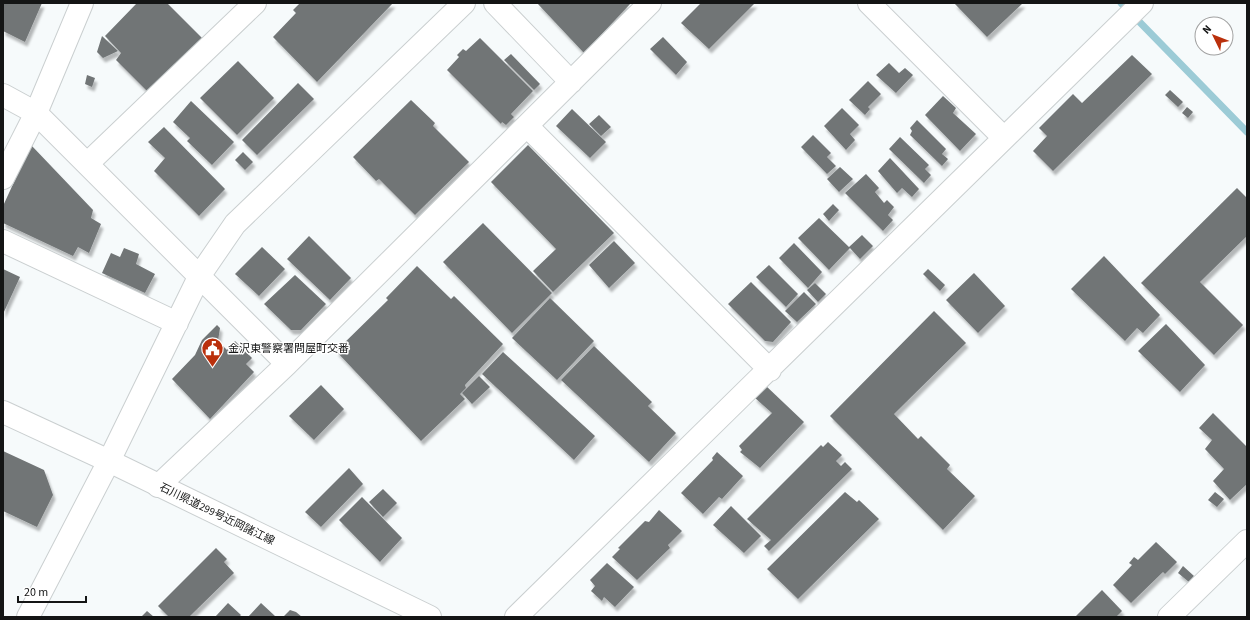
<svg xmlns="http://www.w3.org/2000/svg" width="1250" height="620" font-family="'Source Sans 3','Noto Sans JP',sans-serif">
	<defs>
		<filter id="shadow"><feDropShadow dx="2.5" dy="4.5" stdDeviation="1" flood-color="#0004"/></filter>
	</defs>
	<rect width="100%" height="100%" fill="#f6fafb"/>
	<g fill="none" stroke-linecap="round" stroke-linejoin="round">
		<!-- stream -->
		<path stroke="#9ccbd6" stroke-width="7" d="M1121,3L1247,132"/>
	</g>
	<!-- building -->
	<path fill="#717576" filter="url(#shadow)" d="M3,3H42L25,42L3,31Z
		M137,3H167L208,44L153,97L116,60L121,53L105,36Z
		M300,3H393L317,82L273,37L296,13L293,10Z
		M537,3H631L584,53Z
		M701,3H755L709,49L681,23Z
		M954,3H1023L987,37Z
		M102,36L118,51L103,58L97,52Z
		M663,37L687,62L676,75L650,49Z
		M480,38L533,91L511,114L514,117L506,125L502,122L501,124L447,70L459,57L457,55L463,49L466,51Z
		M511,54L540,84L534,90L504,60Z
		M1132,55L1152,74L1053,171L1033,151L1047,136L1039,128L1073,94L1082,103Z
		M238,61L274,98L237,135L200,98Z
		M889,63L899,73L905,68L913,75L896,93L876,75Z
		M87,75L95,78L92,87L85,84Z
		M868,81L881,94L868,107L870,109L865,115L849,100Z
		M298,83L314,99L257,155L242,140Z
		M1170,90L1183,102L1178,107L1165,95Z
		M943,96L956,108L953,113L976,134L960,151L925,115Z
		M411,100L435,123L433,126L469,162L415,215L379,179L376,181L353,157Z
		M191,101L234,142L212,165L187,141L190,138L173,122Z
		M1187,107L1193,112L1188,118L1182,113Z
		M842,108L859,125L850,134L855,140L846,150L824,126Z
		M572,109L606,142L590,158L556,126Z
		M599,115L611,127L601,136L589,124Z
		M917,120L946,149L942,154L948,159L942,166L910,135L912,131L910,128Z
		M164,127L225,189L199,216L154,171L165,158L148,142Z
		M813,135L831,153L827,157L836,166L827,174L801,147Z
		M900,137L929,165L925,169L931,175L924,183L889,149Z
		M31,145L93,210L91,218L101,224L89,253L78,247L73,256L3,223V206Z
		M528,145L614,233L553,292L533,271L556,249L491,182Z
		M243,152L253,162L245,170L235,160Z
		M890,158L919,189L912,197L902,188L897,193L878,171Z
		M840,167L853,179L839,192L827,179Z
		M866,174L879,188L875,192L884,203L887,200L894,207L888,215L893,220L883,231L845,193Z
		M1237,188L1247,198V236L1200,282L1243,325L1214,355L1141,283Z
		M833,204L839,210L829,221L823,214Z
		M819,218L850,248L829,270L798,238Z
		M483,223L552,293L512,333L443,262Z
		M862,235L873,246L860,259L849,247Z
		M309,236L351,278L330,300L287,259Z
		M614,241L635,263L609,288L589,265Z
		M794,243L822,272L808,288L779,258Z
		M262,247L285,269L259,296L235,274Z
		M124,248L139,254L136,264L155,274L145,293L102,273L111,253L120,257Z
		M1104,256L1160,315L1143,333L1137,328L1125,341L1071,289Z
		M769,265L798,294L786,307L756,277Z
		M417,266L451,299L454,296L503,344L465,385L466,388L460,394L465,399L421,441L336,351L388,300L386,298Z
		M3,269L20,277L3,314Z
		M928,269L945,285L940,291L923,274Z
		M974,273L1005,306L978,333L946,300Z
		M295,275L326,304L301,330H291L264,304Z
		M751,282L791,322L773,342L765,341L728,304Z
		M815,283L826,294L818,302L807,290Z
		M804,292L816,304L797,322L785,311Z
		M550,298L594,341L557,380L512,338Z
		M934,311L966,343L894,414L918,439L921,436L950,465L947,469L975,496L943,530L830,416Z
		M1166,324L1205,365L1180,392L1138,351Z
		M217,325L220,328L218,341L227,350L235,341L252,358L246,364L254,372L210,419L172,379L195,355L202,340Z
		M594,346L652,402L648,406L676,433L649,462L561,380Z
		M503,352L595,436L574,460L482,374Z
		M479,376L490,387L472,404L462,393Z
		M321,385L344,409L314,440L289,416Z
		M765,385L804,422L760,468L740,452L742,450L739,446L772,413L754,397Z
		M1213,413L1247,447V484L1230,500L1213,481L1224,469L1205,449L1212,440L1199,428Z
		M828,442L842,455L836,461L841,466L845,462L852,469L769,551L764,546L771,540L747,519L821,445L823,447Z
		M3,451L44,470L53,495L37,527L3,511Z
		M717,452L743,476L722,499L719,497L703,514L681,493L713,460L712,458Z
		M349,468L363,484L321,527L305,512Z
		M383,489L397,503L383,517L369,502Z
		M845,492L857,502L859,500L879,519L798,599L767,569Z
		M1215,492L1224,499L1217,507L1208,500Z
		M362,497L402,538L380,562L339,520Z
		M731,506L761,536L744,553L713,525Z
		M659,510L682,531L668,545L670,548L637,580L612,557L620,549L618,548L645,521L649,522Z
		M1156,542L1177,562L1165,574L1163,572L1131,603L1113,585L1132,565L1129,563L1134,557L1138,560Z
		M216,548L227,559L224,562L234,573L189,617H169L158,606Z
		M607,563L634,587L615,607L604,597L602,601L591,591L595,586L590,580Z
		M1183,566L1194,576L1189,582L1178,573Z
		M1102,590L1122,611L1116,617H1075Z
		M228,603L241,615L239,617H215Z
		M261,603L275,616L274,617H248Z
		M290,610L296,612L302,617H283Z
		M147,611L154,617H141Z"/>
	<g fill="none" stroke-linecap="round" stroke-linejoin="round">
		<defs>
			<path id="minor" d="M495,3L571,82
				M869,3L1004,138
				M3,95L36,113L287,364
				M527,126L770,370
				M87,164L255,3
				M3,178L36,113L82,3
				M3,241L177,323
				M158,486L287,364L650,3
				M28,617L109,461L200,275L235,224L464,3
				M516,617L1142,3
				M1169,617L1247,541"/>
			<path id="major" d="M3,412L109,461L430,617"/>
		</defs>
		<!-- minor casing -->
		<use href="#minor" stroke="#cacfd0" stroke-width="24"/>
		<!-- major casing -->
		<use href="#major" stroke="#cacfd0" stroke-width="24"/>
		<!-- minor -->
		<use href="#minor" stroke="#fff" stroke-width="22"/>
		<!-- major -->
		<use href="#major" stroke="#fff" stroke-width="22"/>
	</g>
	<!-- icons -->
	<defs>
		<symbol id="civic-pin" viewBox="-11 -11 22 30"><path d="M0 17L-7.5 6A9.5 9.5 0 1 1 7.5 6Z" fill="#ba300c" stroke="#fff"/><path d="M-.6-6.5H3V-4.5H.6V-3L4-1V1h2V6H-6V1h2V-1L-.6-3ZM-1.2 2.5V6h2.4V2.5Z" fill="#fff"/></symbol>
	</defs>
	<g fill-rule="evenodd">
		<use href="#civic-pin" x="200" y="336" width="25" height="34"/>
	</g>
	<g text-anchor="middle" dominant-baseline="central" stroke-width="3" stroke-linejoin="round" paint-order="stroke">
		<!-- poi labels -->
		<g font-size="11" fill="#141515" stroke="#fff" text-anchor="start">
			<text x="228" y="348">金沢東警察署問屋町交番</text>
		</g>
		<!-- street labels -->
		<g font-size="11" fill="#141515" stroke="#fff">
			<text transform="translate(217 514) rotate(26)">石川県道299号近岡諸江線</text>
		</g>
	</g>
	<!-- border -->
	<rect width="1250" height="620" fill="none" stroke="#141515" stroke-width="8"/>
	<!-- north arrow -->
	<g transform="translate(1214 36) rotate(313)"><circle r="19" fill="#ffffff" stroke="#a1a1a1"/>
	<path d="M0-3L7 15L0 10L-7 15Z" fill="#ba300c"/>
	<text y="-6" font-size="11" font-weight="bold" text-anchor="middle" fill="#141515">N</text>
	</g>
	<!-- scale -->
	<path d="M18 596v6h68v-6" fill="none" stroke="#141515" stroke-width="2"/>
	<text x="24" y="596" font-size="12" fill="#141515" stroke="#ffffff" stroke-width="3" paint-order="stroke">20 m</text>
</svg>
